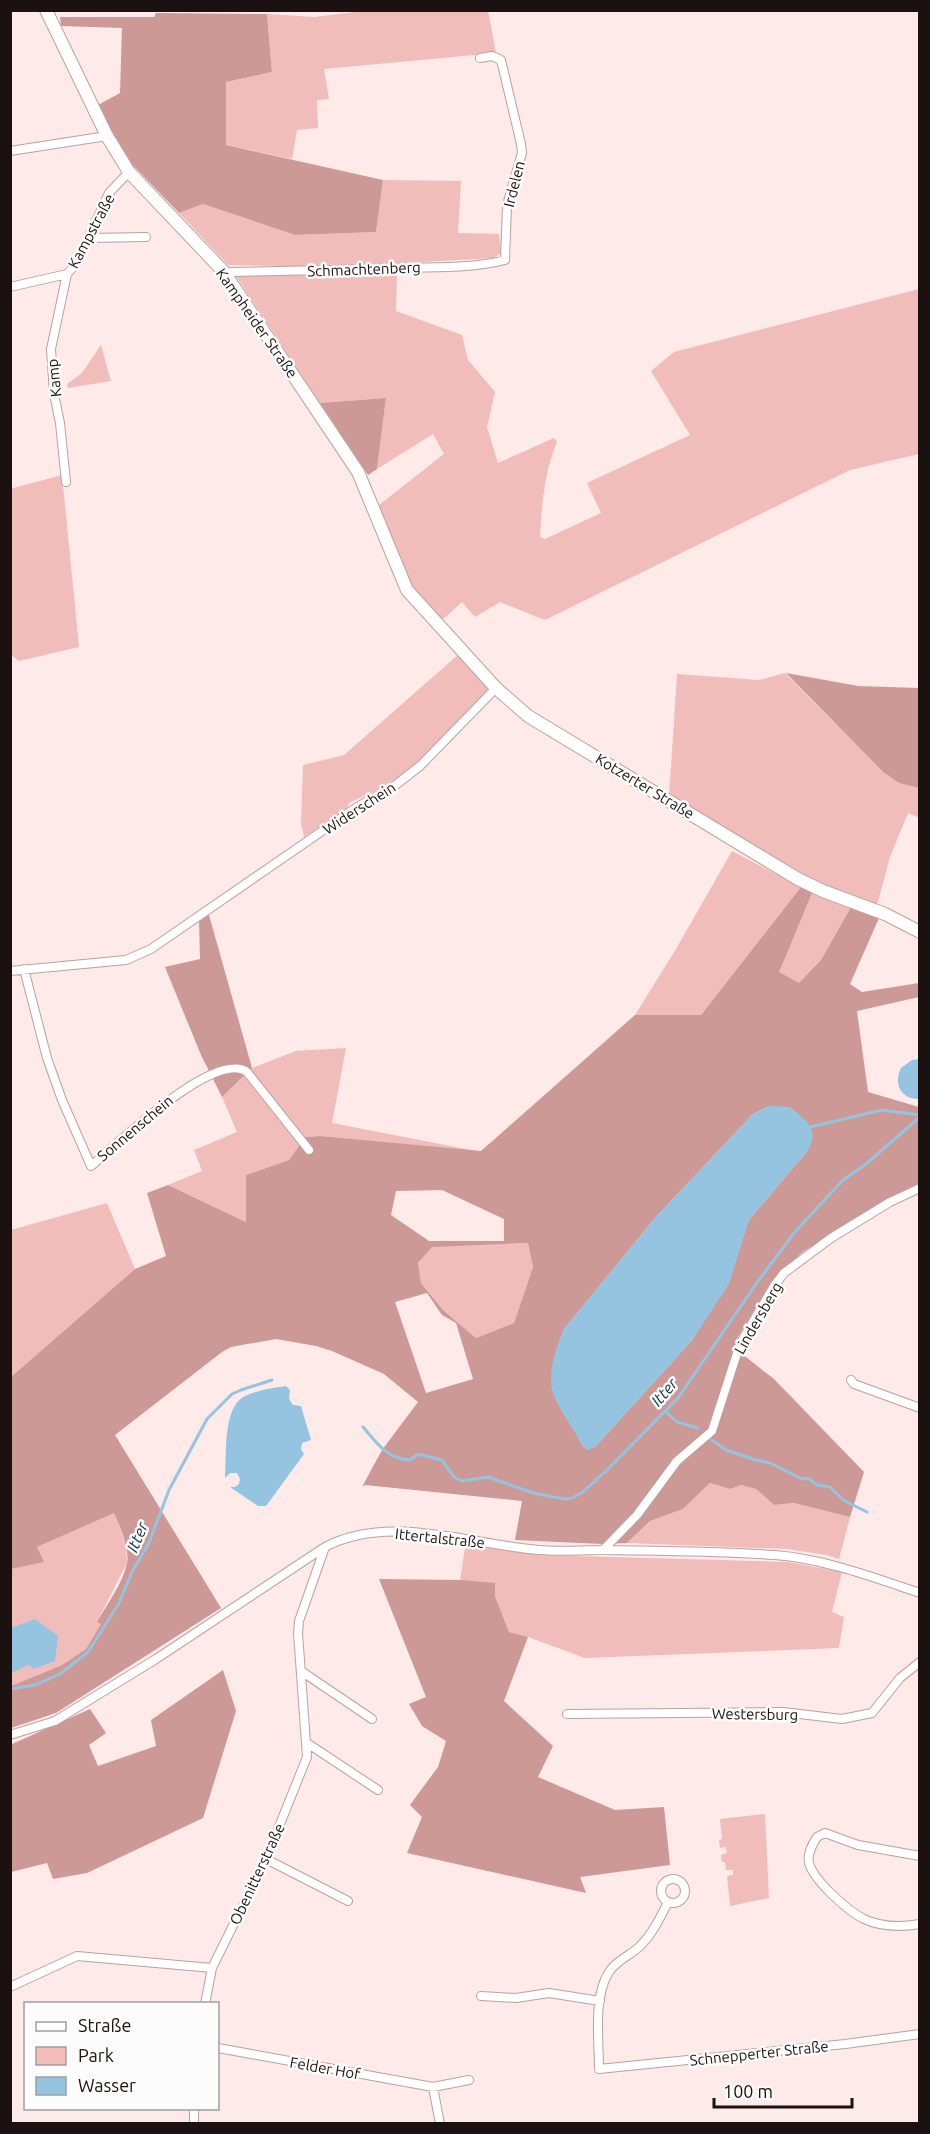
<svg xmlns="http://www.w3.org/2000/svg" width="930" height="2134" font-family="Ubuntu,sans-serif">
	<rect width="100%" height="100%" fill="#fdeae9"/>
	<!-- green -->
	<path fill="#f0bdbb" d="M371,10L488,11L496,53L324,69L329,99L317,100L318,128L297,130L292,159L226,145V82L272,72L267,14L314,17Z
		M383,180L461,181L458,233L499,234L501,253L494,258L334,267L228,265L179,213L203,204L295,235L376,232Z
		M397,273L396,311L462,335L468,360L495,392L487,427L498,463L554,438L557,442C544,473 542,504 540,537L545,539L601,513L587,483L690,435L651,371L674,352L919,289V454L850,470L545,620L500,602L475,617L462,602L441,621L414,591L404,576L379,505L444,454L433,434L377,469L386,398L320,403L236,276Z
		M101,345L111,381L68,388L67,384L82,373Z
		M62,475L79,647L19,661L10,654V489Z
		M459,654L489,684L485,695L412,768L383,787L349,803L346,810L304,837L301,823L303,765L344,755Z
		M785,673L883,772L899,783L919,788V818L908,813L890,857L877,905L833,889L789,867L669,797L677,674L759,680Z
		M732,851L801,887L701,1015H635L676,949Z
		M812,893L851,907L821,960L799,983L778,972Z
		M346,1048L332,1123L481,1152L320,1136L305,1137L289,1160L246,1175V1222L168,1185L202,1171L194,1150L237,1132L222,1097L252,1068L296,1051Z
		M107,1203L135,1269L11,1378V1230Z
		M528,1243L533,1267L514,1323L476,1338L443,1310L421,1283L418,1263L432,1246Z
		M710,1483L730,1489L741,1485L756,1489L774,1505L794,1503L850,1517L839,1559L827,1555L787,1549L627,1543L650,1521L683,1509Z
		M115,1512L126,1547L127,1563L97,1622L101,1624L86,1649L62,1665L11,1686L10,1569L43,1562L37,1547Z
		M465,1548H496L539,1555L788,1562L842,1572L832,1612L844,1617L839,1648L585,1658L528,1637L509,1632L495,1596L460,1580Z
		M765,1814L769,1898L730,1906L727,1876L733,1875V1870H726L725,1862H722L721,1855L727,1853L726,1847L720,1848L719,1840L722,1839L720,1819Z"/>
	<!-- forest -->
	<path fill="#cd9997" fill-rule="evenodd" d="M156,13L267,14L272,72L226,82V145L383,180L376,232L295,235L203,204L179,213L122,154L98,105L120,93L122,28L61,26L60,17H154Z
		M386,398L377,469L368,475L320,403Z
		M786,673L858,686L919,688V788L899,783L883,772Z
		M801,887L812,893L779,972L799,983L821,960L851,907L879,918L850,984L862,992L919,983V997L857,1011L868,1092L919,1107V1184L804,1251C773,1277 756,1307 735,1342L742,1354L774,1379L864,1472L850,1517L794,1503L774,1505L756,1489L741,1485L730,1489L710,1483L683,1509L650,1521L627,1543L602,1544L515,1540L522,1501L365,1485L362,1487L382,1450L418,1402L384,1374L332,1351L316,1346L276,1339L231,1347L222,1352L115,1435L221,1608L56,1713L11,1728V1686L62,1665L86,1649L101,1624L97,1622C107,1604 123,1583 127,1563C130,1551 119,1523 114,1513L37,1547L44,1562L11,1569L10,1378L135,1269L166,1256L147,1193L168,1185L246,1222V1175L289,1160L305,1137L320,1136L481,1151L635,1015H701ZM769,1106L808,1150L749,1220L693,1339L595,1447L587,1449L583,1446L553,1393L564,1329L656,1217L753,1114ZM442,1190L504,1219V1241H429L391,1215L396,1191ZM528,1243L533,1267L514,1323L476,1338L443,1310L421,1283L418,1263L432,1247ZM427,1293L442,1315L456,1323L473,1379L426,1393L395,1302Z
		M209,915L252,1068L222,1097L201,1055L165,967L200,959L199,920Z
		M379,1579L460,1580L495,1583V1596L509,1632L528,1637L504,1701L553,1746L538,1777L615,1810L664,1807L670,1865L580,1877L586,1893L407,1853L422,1817L410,1805L438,1767L446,1741L422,1726L409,1704L426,1697Z
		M223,1670L236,1711L203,1818L87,1873L53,1879L47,1863L11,1872L10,1745L90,1709L106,1733L89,1745L98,1766L156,1746L151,1720Z"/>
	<!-- water -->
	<path fill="#94c4df" d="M919,1059V1099C901,1099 893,1084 901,1068L912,1060Z
		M769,1106L790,1107C806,1120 820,1129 808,1150L749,1220L729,1284L693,1339L595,1447L588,1450L583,1446C576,1433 557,1406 553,1393C547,1374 556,1347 564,1329L656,1217L753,1114Z
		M286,1386L290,1390L289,1399L293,1405L301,1406L311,1440L302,1443L301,1449L304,1454L266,1506H258L230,1487H235L239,1484L240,1479L237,1473H230L225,1478C227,1456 222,1407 245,1396C258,1390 272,1388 286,1386Z
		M35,1619L58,1636L55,1661L34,1669L28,1665L11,1673V1628Z"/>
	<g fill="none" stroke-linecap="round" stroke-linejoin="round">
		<!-- stream -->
		<path stroke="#94c4df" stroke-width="3" d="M810,1127L882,1110L920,1115
			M665,1411L677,1422L698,1428
			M363,1427C377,1443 387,1459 410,1460L418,1454L442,1460L454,1477L462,1481L488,1477L533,1493L565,1499L572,1498L583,1492L608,1469L678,1398L756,1284L794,1233L843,1180L866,1164L920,1117
			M712,1440L726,1450L756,1460L770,1463L802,1479L808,1478L817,1485L830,1487L843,1500L867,1512
			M10,1689L35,1685L60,1674L88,1652L118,1605L133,1570L149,1543L169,1490L207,1419L232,1394L241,1390L272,1380"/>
		<defs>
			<path id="street" d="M10,151L107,136
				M88,238L146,237
				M224,272C285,271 347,270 408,268C440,267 474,268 505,260L507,205L522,153L521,144L501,60L492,56L480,58
				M10,287L67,274L76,264L109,193L129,172
				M66,482L60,423L54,394L51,349L67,274
				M24,969L47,1058L62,1100L91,1166C116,1145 215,1049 247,1072L309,1150
				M10,971L126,960L151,949L357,807L393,787L420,766L496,688
				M851,1380L854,1384L920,1408
				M603,1550L637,1515L677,1461L712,1431L740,1344L774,1286L784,1273L831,1238L890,1202L920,1188
				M301,1671L372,1719
				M567,1714L783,1712L842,1719L872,1713L900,1678L920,1662
				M10,1735L55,1721L156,1659L325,1547C390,1513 472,1545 539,1550C560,1552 582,1550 603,1550C660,1551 718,1551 775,1555C825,1559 872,1577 920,1593
				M307,1743L378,1790
				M920,1856L858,1845L825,1833L817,1837C812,1845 807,1854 809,1863C814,1881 848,1911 864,1919C881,1927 902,1927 920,1924
				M266,1859L348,1901
				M661 1891a12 12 0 1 1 24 0a12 12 0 1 1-24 0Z
				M668,1902C661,1916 653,1933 641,1945C632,1955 616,1960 609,1972C593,1996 599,2041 599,2069L845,2044L920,2034
				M10,1987L77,1956L212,1968
				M481,1996L516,1998L549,1993L600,2001
				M205,2004L212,1968L266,1859L307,1757L298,1633L299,1621L325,1547
				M218,2048L433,2087L469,2080
				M433,2087L440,2124
				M194,2124V2108"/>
			<path id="secondary" d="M46,10L107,136L129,172L224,272L358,472L407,590L496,688L528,716L798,879L823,891L885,914L920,932"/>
		</defs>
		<!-- street casing -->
		<use href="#street" stroke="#bda09f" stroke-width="10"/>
		<!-- secondary casing -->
		<use href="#secondary" stroke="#bda09f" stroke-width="14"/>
		<!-- street -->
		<use href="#street" stroke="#fff" stroke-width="8"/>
		<!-- secondary -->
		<use href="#secondary" stroke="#fff" stroke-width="12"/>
	</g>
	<g text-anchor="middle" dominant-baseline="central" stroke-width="5" stroke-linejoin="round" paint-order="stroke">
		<!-- street labels -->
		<g font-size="15" fill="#1b1110" stroke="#fcfcfc">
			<text transform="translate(514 184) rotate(-76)">Irdelen</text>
			<text transform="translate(91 231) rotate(-62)">Kampstraße</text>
			<text transform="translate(364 269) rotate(-2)">Schmachtenberg</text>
			<text transform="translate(257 323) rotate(55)">Kampheider Straße</text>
			<text transform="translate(54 378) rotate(-96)">Kamp</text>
			<text transform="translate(645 786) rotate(31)">Kotzerter Straße</text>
			<text transform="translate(359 808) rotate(-33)">Widerschein</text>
			<text transform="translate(135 1128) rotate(-40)">Sonnenschein</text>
			<text transform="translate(758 1318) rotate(-60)">Lindersberg</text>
			<text transform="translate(440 1538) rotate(6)">Ittertalstraße</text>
			<text transform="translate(755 1714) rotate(1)">Westersburg</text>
			<text transform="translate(257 1874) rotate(-65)">Obenitterstraße</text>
			<text transform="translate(759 2053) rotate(-6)">Schnepperter Straße</text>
			<text transform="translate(325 2068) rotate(10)">Felder Hof</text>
		</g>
		<!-- water labels -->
		<g font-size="16" font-style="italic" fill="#083245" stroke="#fcfcfc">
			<text transform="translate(664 1392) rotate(-49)">Itter</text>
			<text transform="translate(137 1537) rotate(-67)">Itter</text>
		</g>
	</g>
	<!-- border -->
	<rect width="930" height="2134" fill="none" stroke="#1b1110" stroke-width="24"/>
	<!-- legend -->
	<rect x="24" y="2002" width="195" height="108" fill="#fcfcfc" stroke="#a29e9e" stroke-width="1.5"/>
	<rect x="36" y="2022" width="30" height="9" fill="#ffffff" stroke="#a29e9e" stroke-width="1.5"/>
	<text x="78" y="2032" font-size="18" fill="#1b1110">Straße</text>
	<rect x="36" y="2047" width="30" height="18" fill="#f0bdbb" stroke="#a29e9e" stroke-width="1.5"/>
	<text x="78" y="2062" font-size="18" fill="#1b1110">Park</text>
	<rect x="36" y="2077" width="30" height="18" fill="#94c4df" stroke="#a29e9e" stroke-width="1.5"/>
	<text x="78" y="2092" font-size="18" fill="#1b1110">Wasser</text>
	<!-- scale -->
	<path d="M714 2098v9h138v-9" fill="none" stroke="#1b1110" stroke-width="3"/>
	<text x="723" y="2098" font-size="18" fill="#1b1110" stroke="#fcfcfc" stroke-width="4.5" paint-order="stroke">100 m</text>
</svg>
